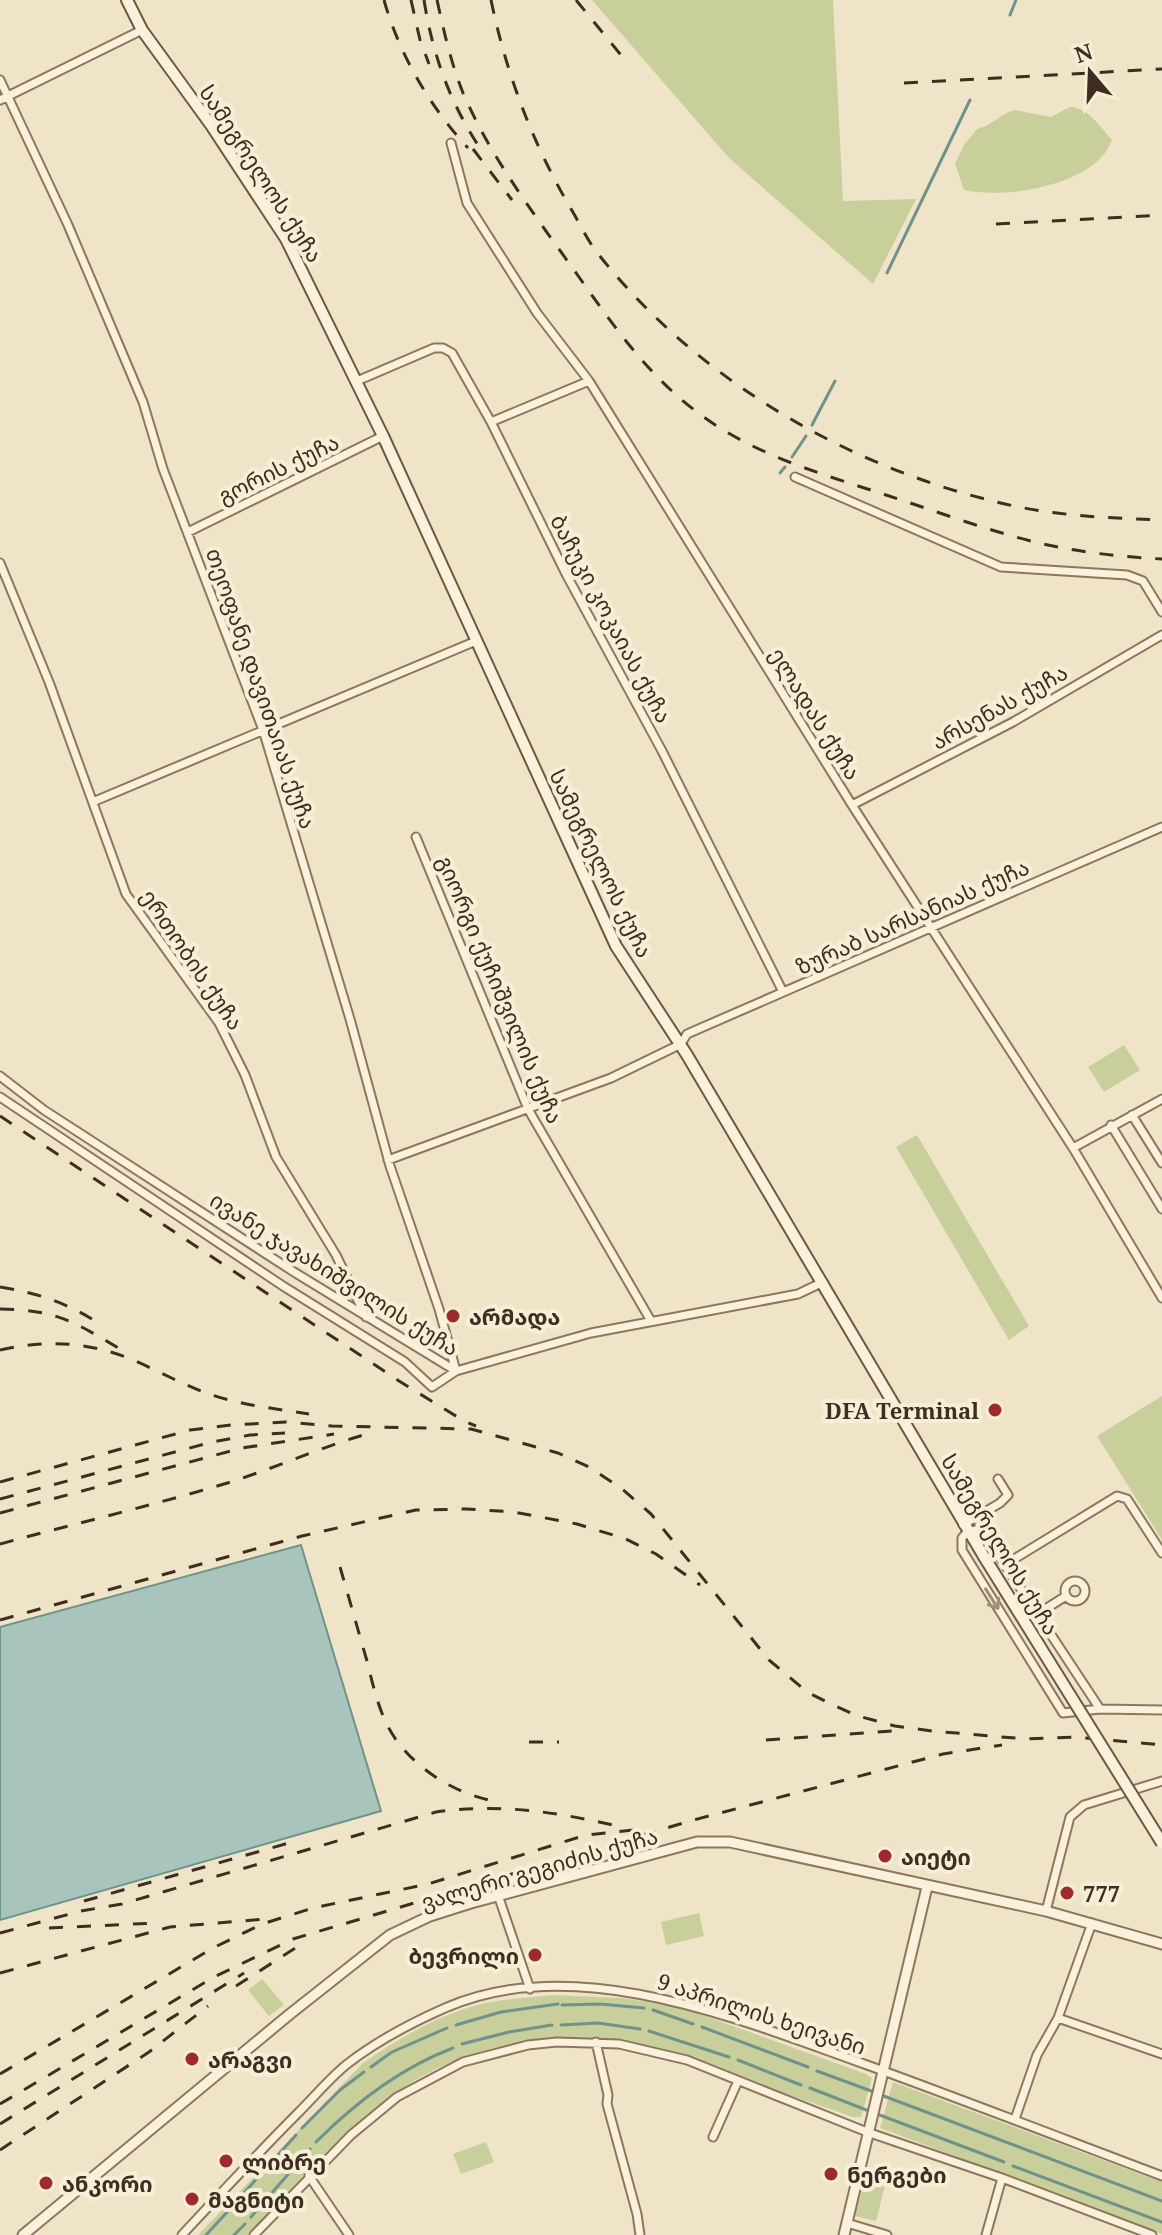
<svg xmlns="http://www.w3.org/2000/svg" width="1162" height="2235" font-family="'Noto Serif','Noto Sans Georgian',serif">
	<rect width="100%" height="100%" fill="#f0e4c8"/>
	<!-- green -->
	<path fill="#c9cf9b" d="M592,0H833L843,201L916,199L873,284L729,158Z
		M1070,107C1088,107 1101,128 1112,140C1096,186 1005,199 964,190L955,164L964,145L977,129L986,126L1008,112L1015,110L1051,117Z
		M1124,1045L1140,1070L1104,1092L1088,1067Z
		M917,1135L1029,1326L1009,1340L896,1147Z
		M1162,1396V1540L1097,1436Z
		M699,1913L704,1936L666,1945L661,1922Z
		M262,1979L284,2005L269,2016L248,1990Z
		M553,1995L622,1998L680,2007L866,2074L872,2078L861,2117H853C813,2103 773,2090 733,2075C708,2065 685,2054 659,2048C571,2027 472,2039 397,2092C341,2131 294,2186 248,2235H198L363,2063C402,2036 450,2008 497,2001C516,1998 535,1997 553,1995Z
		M893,2082L1162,2182V2234L880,2128Z
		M486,2142L494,2162L461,2174L453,2154Z
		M867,2172L887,2177L876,2221L855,2216Z"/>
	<!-- water -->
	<path fill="#a9c4bc" stroke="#6f938a" stroke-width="2" d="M301,1545L381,1811L0,1920V1627Z"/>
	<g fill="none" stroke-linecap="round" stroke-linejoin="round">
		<!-- stream -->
		<path stroke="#6f938a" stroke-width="3" d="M1010,15L1016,0
			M887,273L970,100
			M812,425L835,381
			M792,457L806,436
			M780,473L785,467
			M562,2005L600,2004L644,2008
			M653,2010L693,2024
			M456,2025L501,2012L558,2004
			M561,2025L598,2023L640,2029
			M702,2027L808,2067
			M649,2031L729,2057
			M462,2044L509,2032L552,2025
			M738,2060L801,2085
			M371,2067L392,2052L447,2028
			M817,2071L874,2092
			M810,2088L869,2111
			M881,2095L1162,2201
			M877,2114L1004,2162
			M302,2128L340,2090L364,2072
			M316,2142C356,2102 400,2068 453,2048
			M1013,2166L1162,2222
			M235,2203L296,2135
			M251,2217L310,2149
			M206,2235L229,2210
			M234,2235L245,2224"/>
		<defs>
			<path id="minor" d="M0,80L68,225L143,402L163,469L263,730L350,1019L390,1166L439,1309L456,1371
				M0,100L142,30
				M451,143L467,203L537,313L589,381L852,805L1073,1148L1162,1298
				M357,381L434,348H443L452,353L491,422L566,574L662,751L783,992
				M491,422L589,381
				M795,477L1001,567L1127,575L1143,581L1162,612
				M188,532L383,436
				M0,563L49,682L126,894L219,1023L245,1075L276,1157L336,1255L366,1317
				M95,801L476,641
				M852,805L1013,722L1162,635
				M416,837L528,1109L651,1321
				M0,1076L44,1110L294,1272L456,1371
				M0,1097L283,1286L405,1362L432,1387L456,1371L591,1333L798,1294L823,1282
				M1132,1115L1162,1163
				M1111,1125L1162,1209
				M1073,1148L1162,1099
				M388,1160L611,1078L681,1044L687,1034L1162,827
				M963,1525L1000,1503L1008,1495L998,1479
				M1006,1564L1117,1496L1127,1499L1162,1553
				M1065 1591a10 10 0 1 1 20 0a10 10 0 1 1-20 0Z
				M1039,1613L1066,1596
				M1100,1709L986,1536L975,1530L967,1532L962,1538V1550L1063,1713L1100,1709L1162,1710
				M498,1895L530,1989
				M1046,1911L1070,1817L1084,1805L1162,1781
				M1092,1923L1058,2018L1162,2054
				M596,2042L608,2095L607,2104L637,2214L640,2235
				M1015,2119L1037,2055L1058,2018
				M713,2137L738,2081
				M309,2176L349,2235
				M847,2223L887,2235
				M182,2235C220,2194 259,2152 299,2112C314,2097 329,2079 346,2065C375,2042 411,2023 445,2008C576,1950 743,2021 867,2065C966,2101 1064,2139 1162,2176
				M254,2235L351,2135L397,2097L463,2062L528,2045L557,2042L619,2044L687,2060L867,2132L1002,2178L1152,2235
				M986,2235L1002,2178"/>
			<path id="tertiary" d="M23,2235L290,2014L390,1935L430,1916L471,1903L697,1842H730L1046,1911L1162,1944
				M844,2235L927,1887"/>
			<path id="secondary" d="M127,0L142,30L211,125L286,239L383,436L616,946L687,1055L983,1555"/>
		</defs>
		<!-- minor casing -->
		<use href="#minor" stroke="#8d765c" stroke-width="11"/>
		<!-- tertiary casing -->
		<use href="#tertiary" stroke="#8d765c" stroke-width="13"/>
		<!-- secondary casing -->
		<use href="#secondary" stroke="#6f573f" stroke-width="14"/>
		<!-- minor -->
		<use href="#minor" stroke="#faf1dc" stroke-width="7"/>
		<!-- tertiary -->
		<use href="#tertiary" stroke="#faf1dc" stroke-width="9"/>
		<!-- secondary -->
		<use href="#secondary" stroke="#faf1dc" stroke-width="10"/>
		<!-- rail -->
		<path stroke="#3d2e20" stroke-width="3" stroke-dasharray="14 14" stroke-linecap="butt" d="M384,0C399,54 430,107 468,148
			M411,0L420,40L429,64
			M424,0C433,57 451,106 484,154
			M437,0C444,32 451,63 463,93C492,160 537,218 579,277C617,331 653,382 708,420C761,457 825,475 886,495C939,512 993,533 1048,545C1085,553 1124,557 1162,559
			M491,0C507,77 534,147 574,214C582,228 589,243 599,255C699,381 849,468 1005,504C1057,516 1109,518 1162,520
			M576,0L625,60
			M904,83L1162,69
			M473,149L512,200
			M996,224L1162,215
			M0,1116L399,1381L464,1421L476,1426
			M0,1287C39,1293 70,1304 103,1326
			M0,1309C56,1310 73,1321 120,1349
			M0,1350C47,1340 87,1341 133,1360C159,1371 185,1386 212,1395C243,1405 276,1409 309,1414
			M0,1482L190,1430L231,1425L286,1422L332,1426L471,1429L558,1453L589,1467L621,1488L651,1514L769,1660L807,1692L831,1704L858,1716L895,1726L932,1731L1026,1739L1075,1737L1162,1745
			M0,1499L212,1442L250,1435L285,1433
			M0,1513L242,1448L334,1434
			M0,1544C74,1524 150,1506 224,1484C274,1469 322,1446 374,1432
			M340,1567C349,1598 358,1630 367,1661C374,1689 380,1718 397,1741C420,1772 457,1794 494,1801
			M0,1620L302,1536L416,1510L467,1509L514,1512L577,1524L626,1539L656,1554L700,1585
			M766,1740L892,1731
			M529,1742H559
			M84,1901L296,1841
			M49,1928L157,1923
			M0,1933L81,1911L122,1904L436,1812C498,1803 557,1812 617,1826
			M0,1973L170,1927L265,1919
			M236,1986L297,1947
			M0,2074L213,1948L262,1924L313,1908L428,1884L586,1835L634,1830
			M0,2104L214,1977L293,1939L690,1821L943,1754L1002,1745
			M0,2124L244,1973
			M0,2150L149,2052L208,2006"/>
		<defs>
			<path id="secondary-bridge" d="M983,1555L1162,1843"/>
		</defs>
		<!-- secondary-bridge casing -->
		<use href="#secondary-bridge" stroke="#6f573f" stroke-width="14" stroke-linecap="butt"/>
		<!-- secondary-bridge -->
		<use href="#secondary-bridge" stroke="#faf1dc" stroke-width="10"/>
	</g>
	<!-- one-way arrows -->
	<defs><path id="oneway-shaft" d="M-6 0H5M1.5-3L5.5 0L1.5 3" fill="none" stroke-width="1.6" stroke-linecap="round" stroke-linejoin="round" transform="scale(2)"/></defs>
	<use stroke="#9c907e" href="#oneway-shaft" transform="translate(992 1599) rotate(58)"/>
	<!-- markers -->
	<g fill="#9e2a2b" stroke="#f7eed8" stroke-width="3">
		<circle cx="453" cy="1316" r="8"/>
		<circle cx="995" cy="1410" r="8"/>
		<circle cx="885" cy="1856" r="8"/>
		<circle cx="1067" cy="1893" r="8"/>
		<circle cx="535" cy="1955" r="8"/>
		<circle cx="192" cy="2059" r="8"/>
		<circle cx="226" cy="2161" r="8"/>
		<circle cx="831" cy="2174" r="8"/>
		<circle cx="46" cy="2183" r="8"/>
		<circle cx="192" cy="2199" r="8"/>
	</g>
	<g text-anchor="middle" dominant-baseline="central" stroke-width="8" stroke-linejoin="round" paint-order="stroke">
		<!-- street labels -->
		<g font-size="22" fill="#3d2e20" stroke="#f7eed8">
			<text transform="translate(262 173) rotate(57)">სამეგრელოს ქუჩა</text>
			<text transform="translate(278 468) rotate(-26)">გორის ქუჩა</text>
			<text transform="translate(612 618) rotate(62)">ბაჩუკი კოკაიას ქუჩა</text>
			<text transform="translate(262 688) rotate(71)">თეოფანე დავითაიას ქუჩა</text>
			<text transform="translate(999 706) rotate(-29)">არსენას ქუჩა</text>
			<text transform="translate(816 713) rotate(58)">ელადას ქუჩა</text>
			<text transform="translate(602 863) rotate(64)">სამეგრელოს ქუჩა</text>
			<text transform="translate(912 916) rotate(-24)">ზურაბ სარსანიას ქუჩა</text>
			<text transform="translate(193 959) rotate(56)">ერთობის ქუჩა</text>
			<text transform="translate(501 989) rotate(67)">გიორგი ქუჩიშვილის ქუჩა</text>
			<text transform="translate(335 1273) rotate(32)">ივანე ჯავახიშვილის ქუჩა</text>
			<text transform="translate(1001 1544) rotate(59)">სამეგრელოს ქუჩა</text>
			<text transform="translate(539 1868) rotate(-16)">ვალერი გეგიძის ქუჩა</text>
			<text transform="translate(762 2013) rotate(18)">9 აპრილის ხეივანი</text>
		</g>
		<!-- poi labels -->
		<g font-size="22" font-weight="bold" fill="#3d2e20" stroke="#f7eed8" text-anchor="start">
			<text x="469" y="1316">არმადა</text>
			<text x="979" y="1410" text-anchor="end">DFA Terminal</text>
			<text x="901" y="1856">აიეტი</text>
			<text x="1083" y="1893">777</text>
			<text x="519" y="1955" text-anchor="end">ბევრილი</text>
			<text x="208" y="2059">არაგვი</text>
			<text x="242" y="2161">ლიბრე</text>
			<text x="847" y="2174">ნერგები</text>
			<text x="62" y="2183">ანკორი</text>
			<text x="208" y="2199">მაგნიტი</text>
		</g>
	</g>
	<!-- north arrow -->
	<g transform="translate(1090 72) rotate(341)" stroke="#f7eed8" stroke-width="6" paint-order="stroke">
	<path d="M0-6L14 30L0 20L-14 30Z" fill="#3d2e20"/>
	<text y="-12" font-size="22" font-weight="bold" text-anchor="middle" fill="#3d2e20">N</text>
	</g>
</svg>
